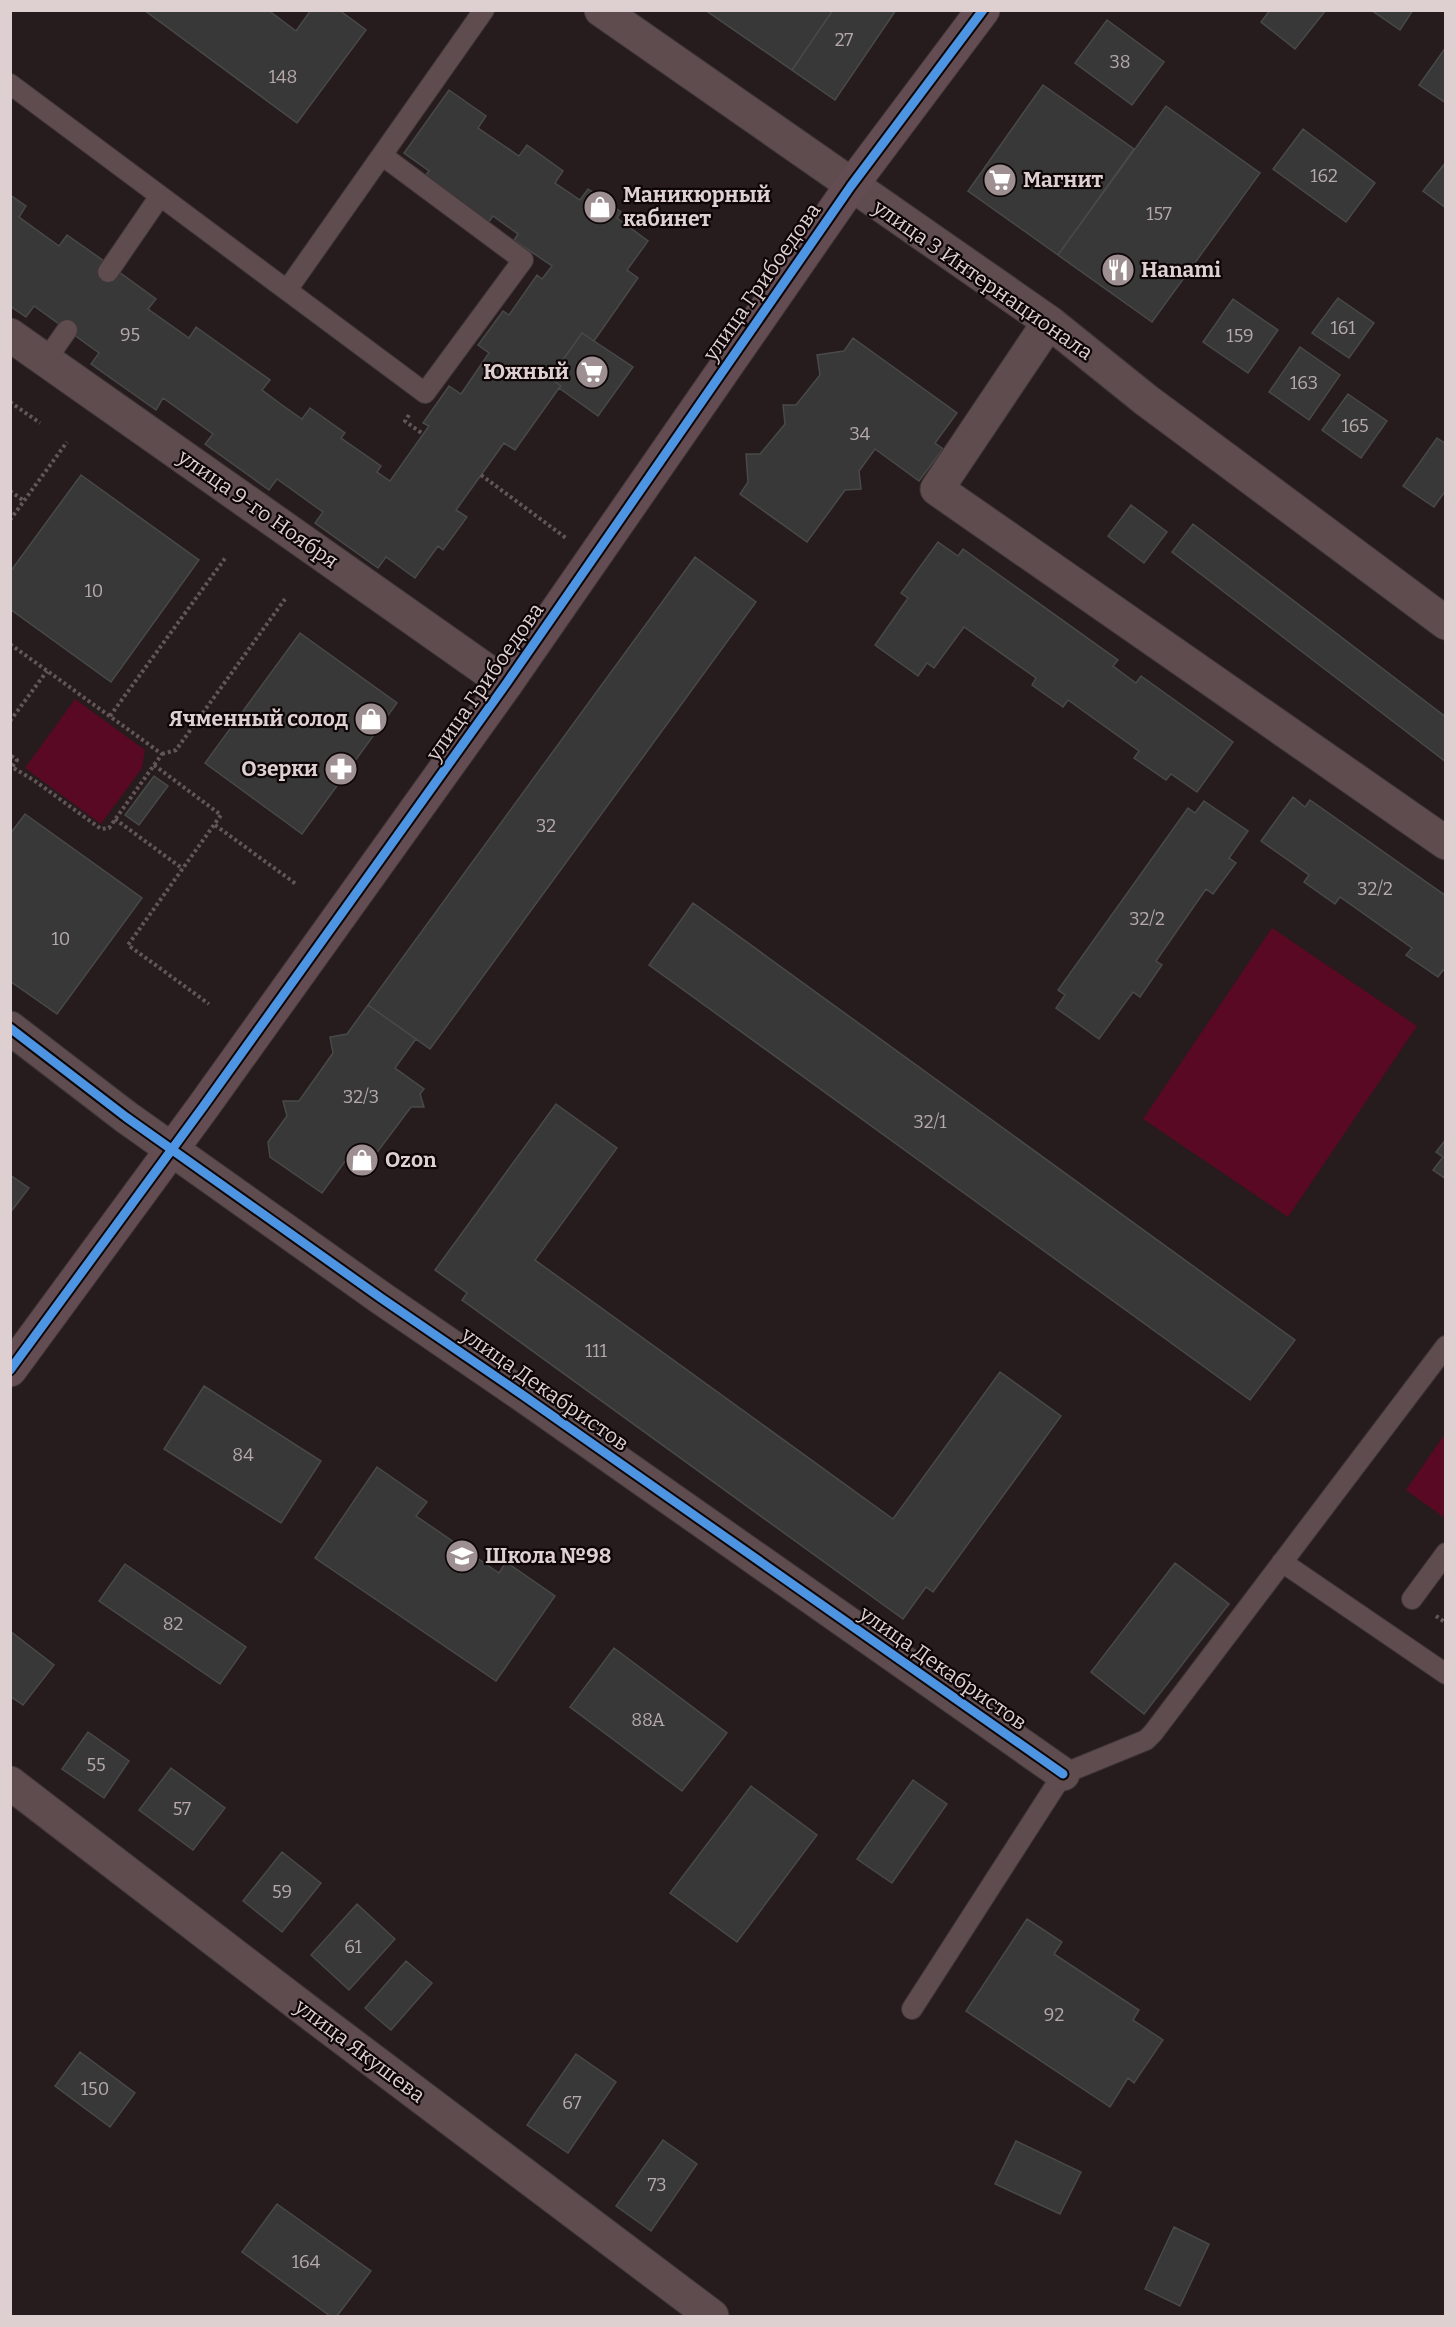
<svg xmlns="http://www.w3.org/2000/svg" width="1456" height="2327" font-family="Bitter,serif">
	<rect width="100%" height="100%" fill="#261b1d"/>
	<!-- green -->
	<path fill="#590924" d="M75,699L145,750L142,768L101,824L25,768Z
		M1272,928L1417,1026L1288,1217L1143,1119Z
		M1445,1434V1518L1406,1490Z"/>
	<!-- building -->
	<path fill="#393838" stroke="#484949" stroke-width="1.5" d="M144,10H268L296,31L311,10H339L366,30L297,123Z
		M705,10H833L792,70Z
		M705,10H896L835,100Z
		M833,10H896L835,100L792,70Z
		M1270,10H1326L1295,49L1261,22Z
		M1371,10H1413L1400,30Z
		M1107,20L1164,62L1132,105L1075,63Z
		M1446,47V103L1419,85Z
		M1043,85L1134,149L1058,255L968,191Z
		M449,90L486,116L478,128L519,156L527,145L563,171L555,183L580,200L588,189L621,212L617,218L648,241L627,270L638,278L594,341L582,333L550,378L561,386L559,388L515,450L504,443L456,510L467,517L443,550L438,546L415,578L386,557L378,568L315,523L323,512L277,479L269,490L205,444L213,434L163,398L156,410L91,364L99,353L34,306L26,317L10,306V195L26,206L19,217L59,246L67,235L104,261L100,267L115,277L119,272L156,299L148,309L189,338L196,327L270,380L262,390L282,405L302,419L310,408L345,433L341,438L381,466L377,472L390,481L429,426L423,423L449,386L461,394L489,353L478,345L503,311L509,315L537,275L542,279L552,266L514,240L518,234L493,216L485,227L421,182L429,171L404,153Z
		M1166,106L1260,173L1152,322L1058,255Z
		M1303,129L1375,183L1346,222L1273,169Z
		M1446,162V208L1423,191Z
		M1338,298L1374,323L1349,358L1312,333Z
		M1233,299L1278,330L1248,373L1203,342Z
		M582,333L633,367L598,416L559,388L561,386L550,378Z
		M853,338L957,413L935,443L943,449L919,481L875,449L859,471L861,489L845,490L807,542L740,494L748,482L746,454H760L785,424L783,405H796L820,375L817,355L844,351Z
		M1300,347L1340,375L1309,420L1269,392Z
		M1348,394L1387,421L1361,458L1322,430Z
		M1437,438L1446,444V490L1434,507L1403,486Z
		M81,475L199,560L111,682L10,609V572Z
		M1131,505L1167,532L1144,563L1108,536Z
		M1193,524L1446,717V762L1172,552Z
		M938,542L958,556L963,549L1118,660L1113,666L1136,683L1141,676L1233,742L1197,792L1171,774L1166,780L1134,758L1139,751L1068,700L1063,707L1032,685L1036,678L964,627L934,668L927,663L918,676L875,645L908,598L901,593Z
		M695,557L756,602L430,1049L368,1005Z
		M300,633L397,703L302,834L205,763Z
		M154,776L168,786L139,825L125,815Z
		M1293,797L1305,807L1310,800L1446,896V972L1443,970L1438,977L1406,955L1412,948L1340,897L1335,904L1304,882L1309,875L1261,841Z
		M1204,801L1248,831L1229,858L1236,863L1213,894L1206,889L1156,961L1162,965L1140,997L1133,992L1099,1039L1056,1008L1065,995L1058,990L1188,808L1195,813Z
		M25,814L142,898L57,1014L10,981V834Z
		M693,903L1295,1340L1250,1400L649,965Z
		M368,1005L416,1039L395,1068L424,1089L420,1094L424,1107H411L375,1155V1170L363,1171L346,1160L322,1193L270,1157L268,1142L287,1116L283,1101H299L333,1053L330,1037L347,1034Z
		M556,1104L617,1148L535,1260L893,1519L1000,1372L1061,1416L933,1592L926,1587L903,1619L462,1300L467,1293L435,1270Z
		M1446,1139V1179L1433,1170L1443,1157L1436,1152Z
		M10,1175L29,1188L10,1213Z
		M204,1386L321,1461L281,1523L164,1449Z
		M377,1467L427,1502L416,1516L499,1573L506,1562L555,1596L496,1681L315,1558Z
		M1175,1563L1229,1604L1144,1714L1091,1672Z
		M125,1564L246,1647L220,1684L99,1601Z
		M10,1631L54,1665L23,1705L10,1696Z
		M614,1648L727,1733L682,1791L570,1707Z
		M88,1732L129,1761L104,1798L62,1769Z
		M171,1768L225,1808L193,1850L139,1810Z
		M913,1780L947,1804L892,1883L857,1859Z
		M751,1786L817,1835L737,1942L670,1893Z
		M282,1852L321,1883L282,1932L243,1901Z
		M357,1904L395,1939L349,1990L311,1955Z
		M1027,1919L1062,1942L1054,1954L1139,2010L1133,2020L1163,2040L1134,2083L1128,2078L1110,2107L966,2011Z
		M406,1961L432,1983L391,2030L365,2008Z
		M80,2052L135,2093L110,2127L55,2086Z
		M576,2054L616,2082L568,2153L527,2125Z
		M663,2140L697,2164L651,2231L616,2206Z
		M1016,2141L1081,2172L1060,2214L995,2184Z
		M277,2204L371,2271L337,2316H330L242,2252Z
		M1174,2227L1209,2244L1180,2306L1145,2289Z"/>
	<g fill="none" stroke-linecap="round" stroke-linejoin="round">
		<defs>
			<path id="lane" d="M10,84L425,393L523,260L383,156
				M108,272L160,196
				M287,290L484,10
				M46,360L67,330
				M1282,1562L1446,1674
				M1412,1599L1446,1553
				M912,2009L1063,1774L1146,1740L1153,1733L1446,1346"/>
			<path id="street" d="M601,10L1049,322L1146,400L1446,623
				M1049,322L937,489L1446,843
				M10,335L506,684
				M10,1028L126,1117L381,1298L524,1396L1063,1774
				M10,1783L315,2017L712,2316"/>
			<path id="secondary" d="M10,1370L203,1107L506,684L851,186L983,10"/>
		</defs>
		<!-- lane casing -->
		<use href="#lane" stroke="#3f3537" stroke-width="22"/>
		<!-- street casing -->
		<use href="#street" stroke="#3f3537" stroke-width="35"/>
		<!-- secondary casing -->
		<use href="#secondary" stroke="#3f3537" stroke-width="35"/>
		<!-- path -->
		<path stroke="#635658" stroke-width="4" stroke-dasharray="3 3" stroke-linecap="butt" d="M10,402L40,423
			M409,415L405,421L423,434
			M481,475L566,538
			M10,491L24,501
			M10,520L67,442
			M10,644L162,754L109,828L101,829L35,781L12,767L17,760L10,755
			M110,716L226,557
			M10,721L47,671
			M162,754L176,750L285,599
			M154,765L221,815L128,945L209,1004
			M115,819L183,869
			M215,825L296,884
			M1436,1616L1446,1623"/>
		<!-- lane -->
		<use href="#lane" stroke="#5e4c4f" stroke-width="20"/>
		<!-- street -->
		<use href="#street" stroke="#5e4c4f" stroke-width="33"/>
		<!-- secondary -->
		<use href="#secondary" stroke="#644d52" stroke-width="33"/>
		<defs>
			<path id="cycleway" d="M10,1028L126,1117L381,1298L524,1396L1063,1774
				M10,1370L203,1107L506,684L851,186L983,10"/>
		</defs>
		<!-- cycleway casing -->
		<use href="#cycleway" stroke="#0d0506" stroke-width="13"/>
		<!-- cycleway -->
		<use href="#cycleway" stroke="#4d94e3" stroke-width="9"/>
	</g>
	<!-- icons -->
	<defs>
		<symbol id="supermarket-disc" viewBox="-11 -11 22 22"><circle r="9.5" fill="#9e9092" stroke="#0d0506"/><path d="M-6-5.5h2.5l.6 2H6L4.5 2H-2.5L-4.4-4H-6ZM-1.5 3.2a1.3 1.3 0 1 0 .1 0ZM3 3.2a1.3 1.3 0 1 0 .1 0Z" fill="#fff"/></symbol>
		<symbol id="shop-disc" viewBox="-11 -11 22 22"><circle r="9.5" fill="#9e9092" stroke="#0d0506"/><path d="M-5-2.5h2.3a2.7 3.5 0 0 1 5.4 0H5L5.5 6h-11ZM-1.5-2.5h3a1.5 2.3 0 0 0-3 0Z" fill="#fff"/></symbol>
		<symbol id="restaurant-disc" viewBox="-11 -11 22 22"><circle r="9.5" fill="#9e9092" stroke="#0d0506"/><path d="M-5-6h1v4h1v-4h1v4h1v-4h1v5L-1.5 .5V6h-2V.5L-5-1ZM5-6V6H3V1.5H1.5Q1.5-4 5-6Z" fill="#fff"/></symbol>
		<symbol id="pharmacy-disc" viewBox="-11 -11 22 22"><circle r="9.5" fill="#9e9092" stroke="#0d0506"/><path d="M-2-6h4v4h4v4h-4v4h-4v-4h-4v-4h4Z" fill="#fff"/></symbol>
		<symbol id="school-disc" viewBox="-11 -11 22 22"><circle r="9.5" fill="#9e9092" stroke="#0d0506"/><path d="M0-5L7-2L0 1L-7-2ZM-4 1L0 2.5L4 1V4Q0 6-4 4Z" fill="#fff"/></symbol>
	</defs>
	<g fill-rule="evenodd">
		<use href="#supermarket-disc" x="981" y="161" width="38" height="38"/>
		<use href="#shop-disc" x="581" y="188" width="38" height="38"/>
		<use href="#restaurant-disc" x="1099" y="251" width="38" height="38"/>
		<use href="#supermarket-disc" x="573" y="353" width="38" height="38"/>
		<use href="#shop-disc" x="352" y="700" width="38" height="38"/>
		<use href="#pharmacy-disc" x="322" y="750" width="38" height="38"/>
		<use href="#shop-disc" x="343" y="1141" width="38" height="38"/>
		<use href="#school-disc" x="443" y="1537" width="38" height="38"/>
	</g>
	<g text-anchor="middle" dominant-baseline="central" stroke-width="4.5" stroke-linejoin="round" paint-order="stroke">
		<!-- number labels -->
		<g font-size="18" fill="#b5a9ab">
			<text x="844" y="40">27</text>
			<text x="1120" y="62">38</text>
			<text x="283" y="77">148</text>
			<text x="1324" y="176">162</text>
			<text x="1159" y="214">157</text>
			<text x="1343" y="328">161</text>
			<text x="130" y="335">95</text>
			<text x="1240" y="336">159</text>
			<text x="1304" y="383">163</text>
			<text x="1355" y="426">165</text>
			<text x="860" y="434">34</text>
			<text x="94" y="591">10</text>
			<text x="546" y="826">32</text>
			<text x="1375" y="889">32/2</text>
			<text x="1147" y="919">32/2</text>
			<text x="61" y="939">10</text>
			<text x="361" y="1097">32/3</text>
			<text x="930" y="1122">32/1</text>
			<text x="596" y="1351">111</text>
			<text x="243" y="1455">84</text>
			<text x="173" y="1624">82</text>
			<text x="648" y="1720">88А</text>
			<text x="96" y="1765">55</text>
			<text x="182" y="1809">57</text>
			<text x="282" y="1892">59</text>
			<text x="353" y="1947">61</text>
			<text x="1054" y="2015">92</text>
			<text x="95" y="2089">150</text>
			<text x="572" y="2103">67</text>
			<text x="657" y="2185">73</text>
			<text x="306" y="2262">164</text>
		</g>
		<!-- poi labels -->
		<g font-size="21" font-weight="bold" fill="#decfd1" stroke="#0d0506" text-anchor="start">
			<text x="1023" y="180">Магнит</text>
			<text x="623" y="195">Маникюрный<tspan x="623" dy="24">кабинет</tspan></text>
			<text x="1141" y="270">Hanami</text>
			<text x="569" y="372" text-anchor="end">Южный</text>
			<text x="348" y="719" text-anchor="end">Ячменный солод</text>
			<text x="318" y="769" text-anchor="end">Озерки</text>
			<text x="385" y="1160">Ozon</text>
			<text x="485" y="1556">Школа №98</text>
		</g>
		<!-- street labels -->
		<g font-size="21" fill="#decfd1" stroke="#0d0506">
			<text transform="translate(983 280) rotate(35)">улица 3 Интернационала</text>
			<text transform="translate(762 282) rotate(-55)">улица Грибоедова</text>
			<text transform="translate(258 509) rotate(35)">улица 9-го Ноября</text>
			<text transform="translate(485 682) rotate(-55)">улица Грибоедова</text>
			<text transform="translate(545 1389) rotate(35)">улица Декабристов</text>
			<text transform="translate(943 1668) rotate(35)">улица Декабристов</text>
			<text transform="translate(360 2051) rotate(37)">улица Якушева</text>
		</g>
	</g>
	<!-- border -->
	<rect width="1456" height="2327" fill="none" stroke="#decfd1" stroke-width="24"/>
</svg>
